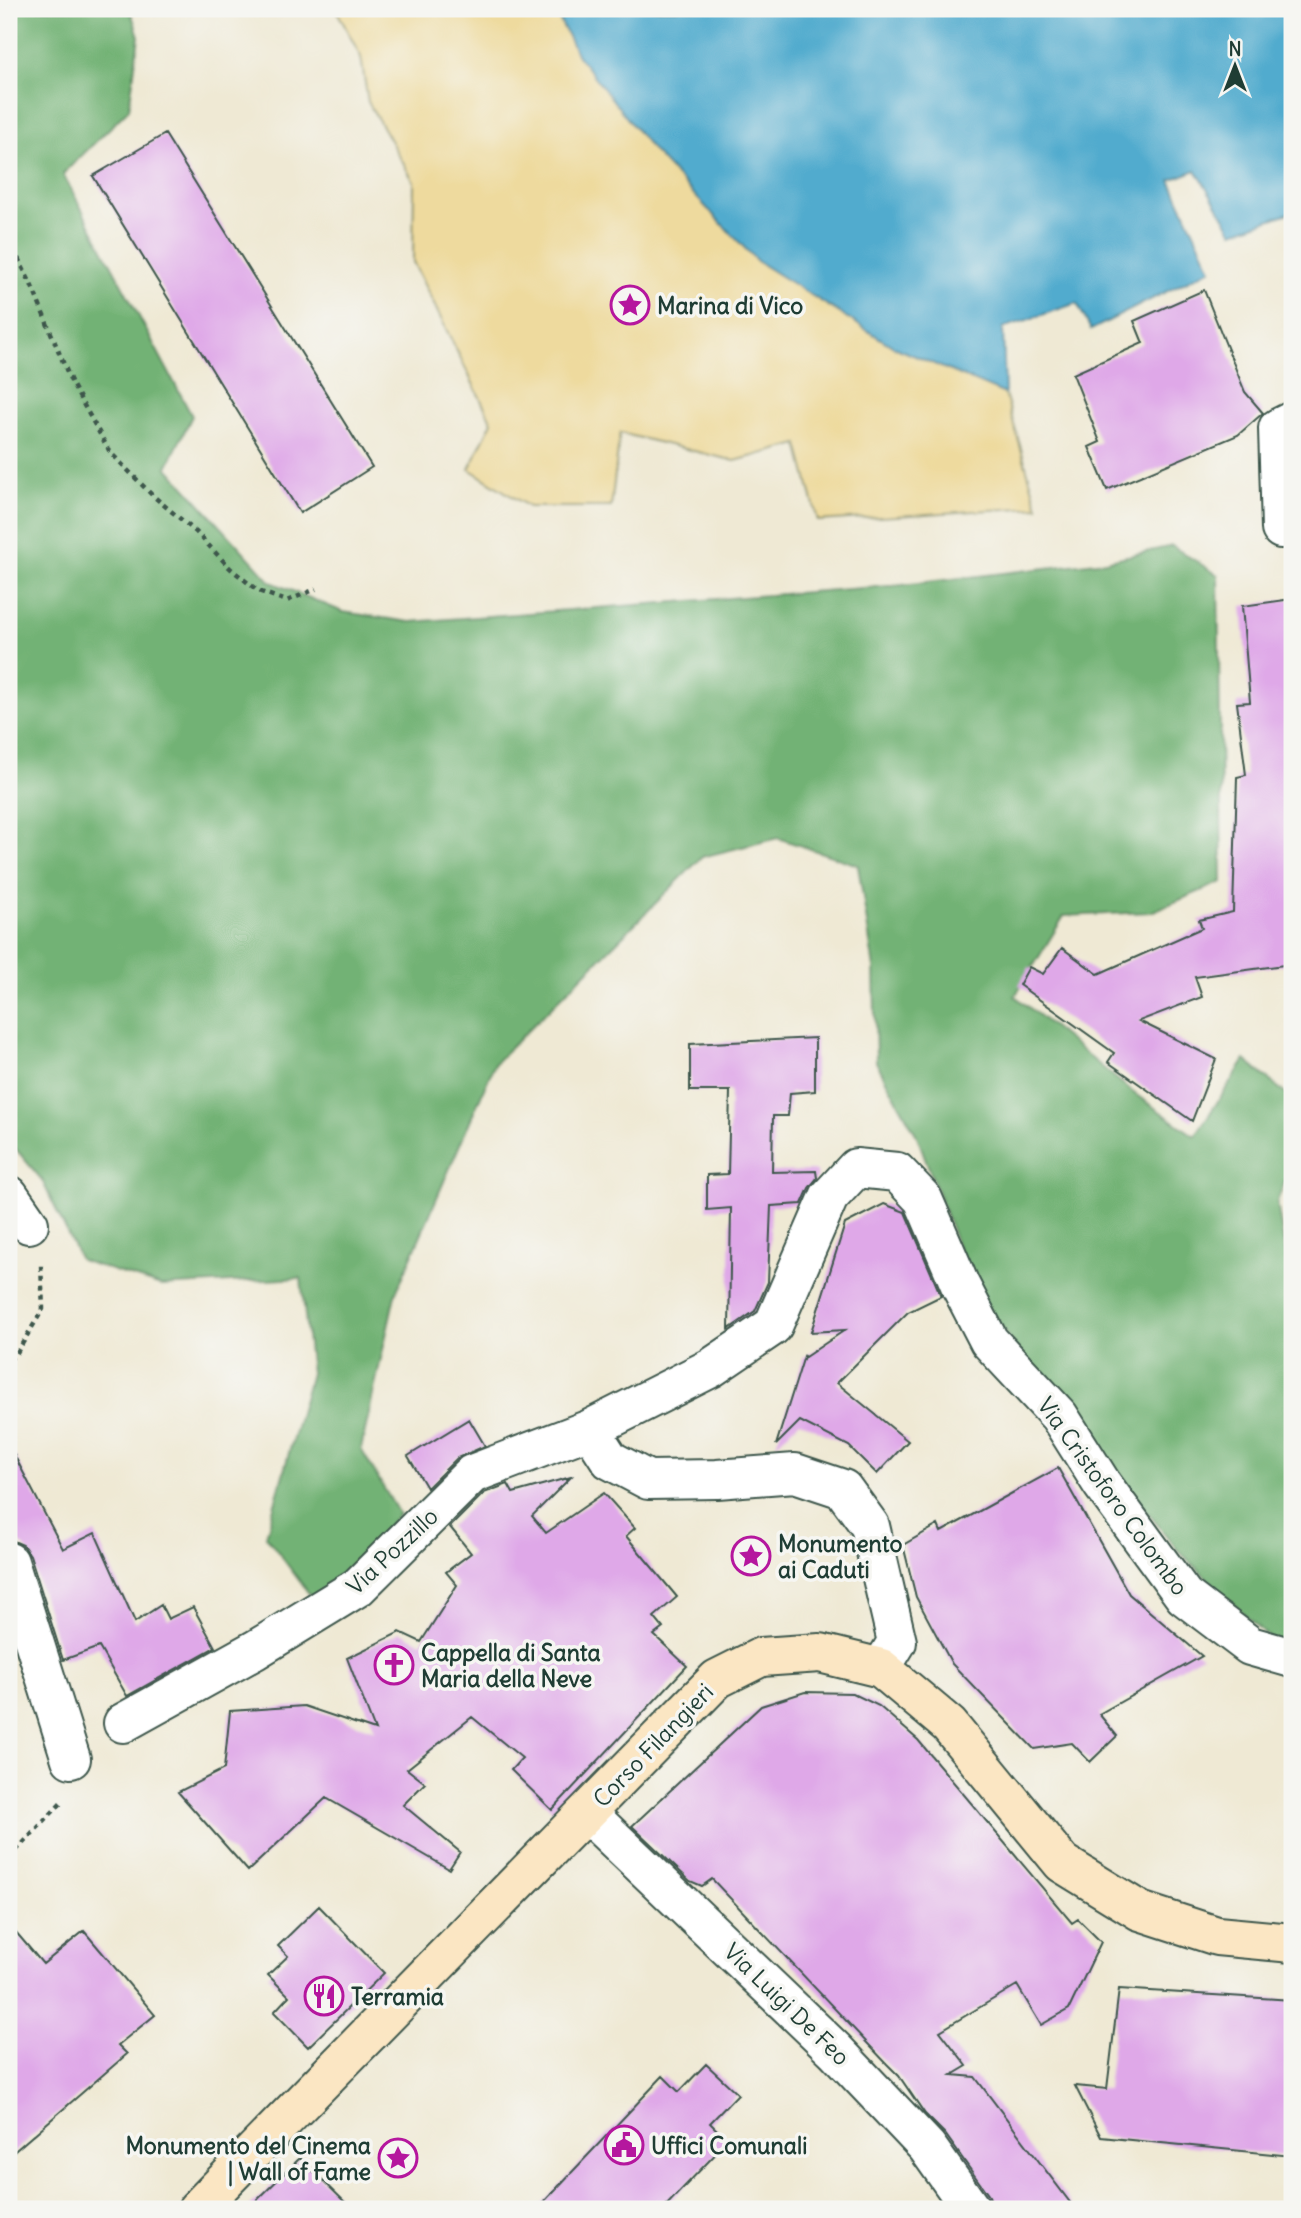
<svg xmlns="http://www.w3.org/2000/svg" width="1301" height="2218" font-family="Delius,sans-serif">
	<rect width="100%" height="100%" fill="#f6f6f2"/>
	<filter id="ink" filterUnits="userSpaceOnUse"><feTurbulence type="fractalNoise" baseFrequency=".0143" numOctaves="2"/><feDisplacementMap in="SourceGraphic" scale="14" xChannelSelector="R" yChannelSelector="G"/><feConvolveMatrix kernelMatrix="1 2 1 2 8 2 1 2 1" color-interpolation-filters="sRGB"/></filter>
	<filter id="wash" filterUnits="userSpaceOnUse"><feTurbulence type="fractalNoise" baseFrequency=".00686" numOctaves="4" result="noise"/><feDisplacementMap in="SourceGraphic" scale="28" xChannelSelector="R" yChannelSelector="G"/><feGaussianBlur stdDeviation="1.57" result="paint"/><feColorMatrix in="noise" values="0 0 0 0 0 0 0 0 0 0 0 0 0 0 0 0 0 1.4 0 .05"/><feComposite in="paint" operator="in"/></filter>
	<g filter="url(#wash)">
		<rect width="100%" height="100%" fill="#efe9d4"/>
		<!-- forest -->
		<path fill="#72b274" stroke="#487854" stroke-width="2" d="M9,9H130L139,36L129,109L63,174L192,416L167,467L271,582L343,612L410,622L902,585L1105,561L1172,546L1218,575L1222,882L1151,912L1064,916L1015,996L1135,1094L1195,1136L1245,1060L1292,1099V1161L1277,1202L1289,1278L1292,1281V1644L1272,1641L1177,1549L1016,1348L971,1283L917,1136L876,1062L874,968L858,865L778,838L702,857L495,1063L395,1295L361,1449L399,1514L316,1603L266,1536L311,1373L301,1278L161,1286L80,1260L42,1180L9,1141Z"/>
		<!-- sand -->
		<path fill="#eeda9e" stroke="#868c69" stroke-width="2" d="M336,9H554L578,56L654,152L757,261L894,347L1005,394L1038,507L818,521L798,444L735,461L620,433L611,507H529L469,469L492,422L413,262L414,182L368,102L361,57Z"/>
		<!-- water -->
		<path fill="#51abce" stroke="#387481" stroke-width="2" d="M554,9H1292V212L1233,232L1196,170L1170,180L1211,269L1091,330L1077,303L1003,328L1005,394L894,347L757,261L654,152L578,56Z"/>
		<g id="blocks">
			<!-- building -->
			<path fill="#dfa8e8" d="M165,134L372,467L300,513L93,176Z
				M1204,290L1245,392L1263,413L1238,435L1107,490L1089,447L1100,442L1073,374L1143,343L1134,321Z
				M1292,599V964L1195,977L1202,997L1139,1021L1216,1059L1192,1121L1108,1062L1114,1053L1019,985L1029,967L1043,974L1062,948L1098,974L1202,928L1199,920L1233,912L1237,777L1246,775L1237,703L1250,702L1242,606Z
				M815,1038V1091L790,1093L788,1116H773L772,1172L816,1171L817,1178L809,1188L802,1204L771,1206L768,1282L755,1311L729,1329L731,1208L707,1210V1175L728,1174L730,1091H690V1044Z
				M884,1204L905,1212L941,1296L908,1312L837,1383L908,1441L877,1474L849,1446L800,1421L776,1445L804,1356L805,1357L845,1330L811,1332L845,1224Z
				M469,1419L485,1446L457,1458L427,1488L408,1456Z
				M9,1445L63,1549L95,1533L135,1622L161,1605L168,1619L193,1607L215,1647L127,1696L99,1647L63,1660L30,1555L23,1545L9,1539Z
				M1058,1468L1129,1594L1202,1656L1099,1714L1117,1736L1090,1762L1072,1743L1034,1749L952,1664L916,1597L903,1545L938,1525L941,1532Z
				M571,1477L532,1516L546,1533L604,1493L635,1528L626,1536L677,1597L654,1617L663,1628L654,1635L687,1666L552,1810L511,1770L522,1758L472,1717L407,1769L425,1783L403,1805L460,1852L449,1869L326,1798L248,1871L178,1792L224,1769L230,1711L304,1706L375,1730L347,1658L400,1632L421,1642L457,1585L446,1572L471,1553L450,1527L484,1493L508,1484L513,1493Z
				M805,1692L852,1693L879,1706L918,1740L1072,1923L1078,1919L1101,1942L1069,2009L1041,2025L1017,1985L940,2031L967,2066L952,2075L975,2077L1075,2209H994L989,2196L945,2134L925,2114L899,2076L887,2064L712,1879L702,1886L690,1881L632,1826L761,1706Z
				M319,1906L384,1973L308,2047L274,2012L289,1996L268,1975L288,1956L278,1946Z
				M9,1924L43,1964L84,1931L155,2015L118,2045L127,2054L9,2156Z
				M1119,1989L1292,2000V2156L1101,2137L1075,2086L1107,2089Z
				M706,2064L738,2094L710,2123L728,2141L663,2209H537L663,2076L679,2092Z
				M300,2158L352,2209H248Z"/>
		</g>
	</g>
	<g filter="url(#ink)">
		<use href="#blocks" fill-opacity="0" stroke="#3e574c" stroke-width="2"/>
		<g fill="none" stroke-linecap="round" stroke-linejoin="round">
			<defs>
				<path id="street" d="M1281,529L1278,428L1292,421
					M9,1195L29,1224
					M9,1562L71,1759
					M881,1668L897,1642L870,1526L843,1489L795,1473L717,1479L648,1480L610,1460L590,1429L711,1368L773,1326L829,1197L856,1168L897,1172L923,1199L960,1285L989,1341L1059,1416L1102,1484L1184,1596L1250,1646L1292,1658
					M123,1723L255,1650L358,1587L472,1474L590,1429
					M587,1813L835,2050L927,2147L971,2209"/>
				<path id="secondary" d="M197,2209L717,1679L761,1657L820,1653L881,1668L949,1725L1062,1863L1140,1911L1217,1936L1292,1943"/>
			</defs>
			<!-- street casing -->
			<use href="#street" stroke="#3e574c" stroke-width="42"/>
			<!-- secondary casing -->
			<use href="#secondary" stroke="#3e574c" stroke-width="42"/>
			<!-- path -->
			<path stroke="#3e574c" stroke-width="4.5" stroke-dasharray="5 5" stroke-linecap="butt" d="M9,240L31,284L72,384L110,452L152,495L196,532L230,568L258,591L287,601L316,589
				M9,1360L16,1354L43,1309L41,1265
				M9,1858L64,1800"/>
			<!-- street -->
			<use href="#street" stroke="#fff" stroke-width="38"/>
			<!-- secondary -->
			<use href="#secondary" stroke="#fbe6c3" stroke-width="38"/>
		</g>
	</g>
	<!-- icons -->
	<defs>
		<symbol id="sight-ring" viewBox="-11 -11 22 22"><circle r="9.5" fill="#f6f6f2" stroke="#b5179e" stroke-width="1.5"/><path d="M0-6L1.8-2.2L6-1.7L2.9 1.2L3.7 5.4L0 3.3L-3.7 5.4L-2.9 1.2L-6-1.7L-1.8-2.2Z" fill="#b5179e"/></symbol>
		<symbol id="church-ring" viewBox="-11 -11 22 22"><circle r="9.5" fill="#f6f6f2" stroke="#b5179e" stroke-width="1.5"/><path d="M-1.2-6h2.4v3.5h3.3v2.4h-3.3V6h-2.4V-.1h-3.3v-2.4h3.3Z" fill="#b5179e"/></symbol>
		<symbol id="restaurant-ring" viewBox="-11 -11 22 22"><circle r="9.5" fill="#f6f6f2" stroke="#b5179e" stroke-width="1.5"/><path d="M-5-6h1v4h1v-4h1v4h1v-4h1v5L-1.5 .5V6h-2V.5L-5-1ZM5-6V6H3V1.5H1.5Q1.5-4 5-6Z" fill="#b5179e"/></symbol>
		<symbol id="civic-ring" viewBox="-11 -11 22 22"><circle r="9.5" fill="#f6f6f2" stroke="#b5179e" stroke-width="1.5"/><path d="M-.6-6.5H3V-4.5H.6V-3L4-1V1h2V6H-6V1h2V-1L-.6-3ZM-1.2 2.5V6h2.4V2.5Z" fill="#b5179e"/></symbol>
	</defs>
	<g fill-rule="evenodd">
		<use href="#sight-ring" x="608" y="283" width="44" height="44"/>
		<use href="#sight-ring" x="729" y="1534" width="44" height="44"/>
		<use href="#church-ring" x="372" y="1643" width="44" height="44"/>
		<use href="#restaurant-ring" x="302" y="1974" width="44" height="44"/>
		<use href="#civic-ring" x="602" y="2123" width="44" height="44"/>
		<use href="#sight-ring" x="376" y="2136" width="44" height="44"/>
	</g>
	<g text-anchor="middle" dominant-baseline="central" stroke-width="7" stroke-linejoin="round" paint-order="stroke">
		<!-- poi labels -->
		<g font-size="23" font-weight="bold" fill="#1f3d34" stroke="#f6f6f2" text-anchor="start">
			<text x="657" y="305">Marina di Vico</text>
			<text x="778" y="1543">Monumento<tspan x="778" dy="26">ai Caduti</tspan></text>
			<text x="421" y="1652">Cappella di Santa<tspan x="421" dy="26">Maria della Neve</tspan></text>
			<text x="351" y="1996">Terramia</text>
			<text x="371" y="2145" text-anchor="end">Monumento del Cinema<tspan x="371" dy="26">| Wall of Fame</tspan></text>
			<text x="651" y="2145">Uffici Comunali</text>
		</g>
		<!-- street labels -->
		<g font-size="23" fill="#1f3d34" stroke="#f6f6f2">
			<text transform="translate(1113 1496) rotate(54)">Via Cristoforo Colombo</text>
			<text transform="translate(392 1551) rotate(-43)">Via Pozzillo</text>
			<text transform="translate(653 1745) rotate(-46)">Corso Filangieri</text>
			<text transform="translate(787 2004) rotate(44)">Via Luigi De Feo</text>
		</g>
	</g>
	<!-- margin -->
	<rect width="1301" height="2218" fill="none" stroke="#f6f6f2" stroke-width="35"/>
	<!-- north arrow -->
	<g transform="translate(1235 66)" stroke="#f6f6f2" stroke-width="5" paint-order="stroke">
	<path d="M0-5L12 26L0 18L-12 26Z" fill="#1f3d34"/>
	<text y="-10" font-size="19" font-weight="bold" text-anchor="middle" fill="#1f3d34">N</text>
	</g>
</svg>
